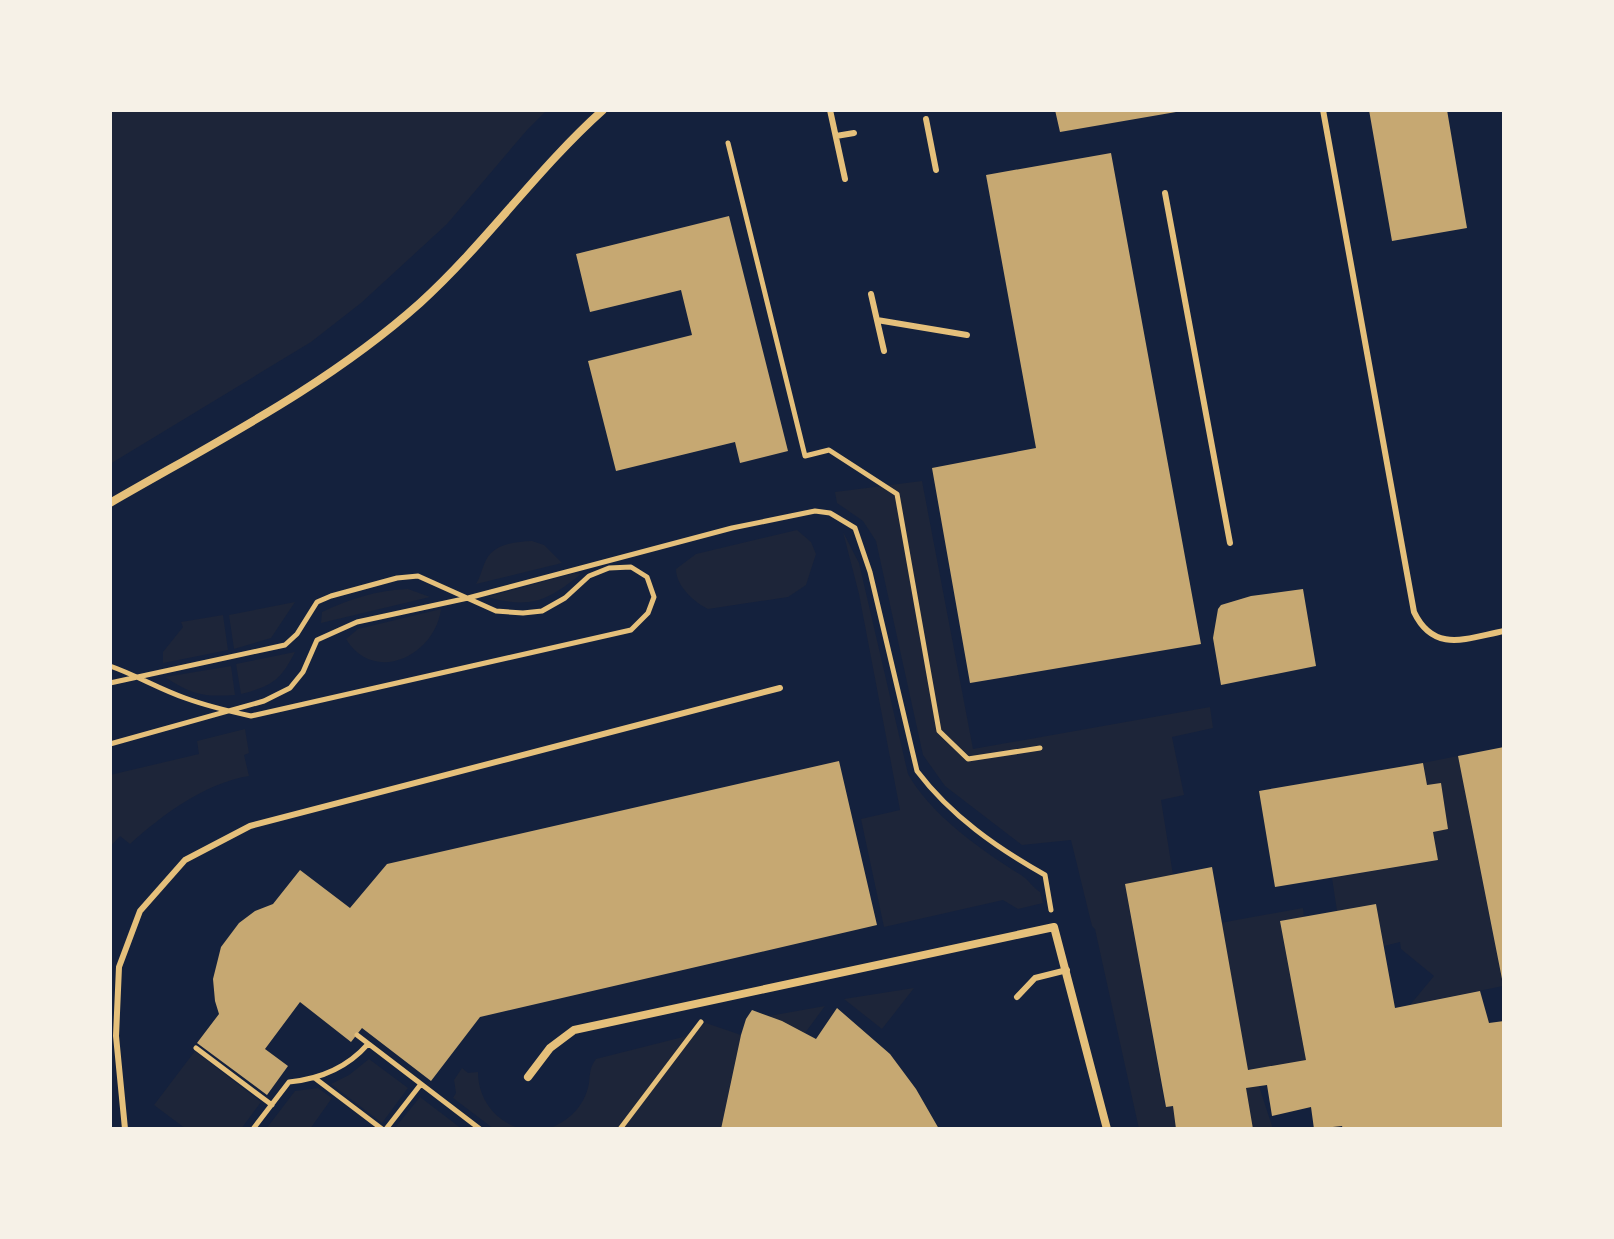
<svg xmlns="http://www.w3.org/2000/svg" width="1614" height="1239" font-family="Manrope,sans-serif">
	<rect width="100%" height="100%" fill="#14213d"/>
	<!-- green -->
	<path fill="#1d2539" d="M110,110H547L527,130L447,224L361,303L311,342L110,464Z
		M922,481L973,749L1210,707L1213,728L1172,737L1184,795L1161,800L1173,875L1125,885L1165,1106H1173L1176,1129H1139L1095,929L1092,926L1071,840L1022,845L945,786L923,755L876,541L863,521L837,503L835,492Z
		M797,530L811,542L816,554L806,585L788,597L708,609C694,602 676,586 676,569L696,554Z
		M843,532L859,563L908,774C930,814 982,851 1021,875C1028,879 1032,887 1040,892L1043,903L1018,909L1003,900L884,927L861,819L900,810L859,594Z
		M532,541L544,545L562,563L476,584C481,576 482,568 486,560C495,543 515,542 532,541Z
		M575,573L581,574C547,601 531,609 487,597Z
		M408,589L430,597L321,623L322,612C350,599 377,590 408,589Z
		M295,602L271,638L234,649L229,615Z
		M441,609C435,656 374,685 346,639L358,629Z
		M223,615L228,650L163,663V652L183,627L181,622Z
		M295,652C280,681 272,686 241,694L236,664Z
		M231,666L235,695C204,697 192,695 165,677Z
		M245,729L249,753L244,755L249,776C205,783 162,815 130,844L120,836L110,847V775L199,754L197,741Z
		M1458,756L1503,986L1410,1005L1434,976L1401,949L1400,942L1384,946L1376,904L1337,911L1332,878L1438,860L1433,832L1448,828L1441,784L1427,785L1423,763Z
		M1303,908L1304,917L1280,922L1306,1060L1248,1070L1220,923Z
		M914,988L882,1029L844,999Z
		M825,1006L805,1033L769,1016Z
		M706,1023L741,1035L721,1129H548C569,1121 585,1106 589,1083C590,1073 590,1067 596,1059L683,1037Z
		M195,1051L261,1102L241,1129H186L154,1105Z
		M369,1059L408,1088L382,1123L331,1084L349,1075Z
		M462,1068L468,1073L478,1072C478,1099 495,1121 521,1129H494L453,1098L456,1093L454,1080Z
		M1259,1086L1273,1129H1253L1246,1088Z
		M318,1088L332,1098L310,1129H266L295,1091Z
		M420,1097L462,1129H394Z"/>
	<!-- building -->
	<path fill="#c6a872" d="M1055,110H1176V112L1060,132Z
		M1369,110H1447L1467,228L1392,241Z
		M1111,153L1201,644L970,683L932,468L1036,448L986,175Z
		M729,216L788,451L740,463L735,442L616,471L588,361L692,335L681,290L590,312L576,254Z
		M1303,589L1316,666L1221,685L1213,638L1218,609L1221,605L1251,596Z
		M1504,747V984H1503L1458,756Z
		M839,761L877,925L480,1017L431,1081L362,1028L351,1042L300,1002L265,1049L288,1066L267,1095L197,1043L219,1014L215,1001L213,979L221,947L239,923L255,911L273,904L300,870L350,908L387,864Z
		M1423,763L1427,785L1441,783L1448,829L1433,832L1438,860L1275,887L1259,791Z
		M1212,867L1248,1070L1306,1060L1280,921L1376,904L1395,1008L1480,991L1489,1023L1504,1021V1129H1343L1342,1126L1314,1129L1311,1107L1272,1116L1267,1085L1246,1088L1253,1129H1176L1173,1106L1166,1107L1125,884Z
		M837,1008L890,1054L916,1089L939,1129H721L741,1035L746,1019L752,1010L782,1021L816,1039Z"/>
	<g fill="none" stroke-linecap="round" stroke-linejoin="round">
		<!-- path -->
		<path stroke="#e5c07b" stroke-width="5" d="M728,143L805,456L829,450L897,494L939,731L968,759L1040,748
			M110,666C136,675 159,689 185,698C207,706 228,711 251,716L631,630L648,613L654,597L647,577L631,567L609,568L589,576L565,598L542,611L523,613L496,611L418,576L397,578L331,596L317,602L297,634L285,645L110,683
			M110,744L264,701L290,688L303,672L317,640L357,622L468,598L732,528L815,511L830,513L855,528L870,572L917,771C951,816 997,848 1045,875L1051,910
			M357,1035L480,1129
			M196,1048L272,1105
			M316,1079L382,1129
			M253,1129L289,1082C320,1079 347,1068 368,1044
			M386,1129L421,1084
			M620,1129L701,1022"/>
		<!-- service -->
		<path stroke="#e5c07b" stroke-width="6" d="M830,110L845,179
			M1323,110L1414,612C1434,654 1467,638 1504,631
			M926,119L936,170
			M836,136L854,133
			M1165,193L1230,543
			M871,294L884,351
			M877,320L967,335
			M1017,997L1035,978L1067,970
			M125,1129L116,1036L119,967L140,911L185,860L250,826L780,688"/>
		<!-- minor -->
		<path stroke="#e5c07b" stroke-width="8" d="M110,503C217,441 327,386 420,303C486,243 537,169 603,110
			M528,1077L550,1048L574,1030L1054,927L1107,1129"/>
	</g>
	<!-- border -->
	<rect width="1614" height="1239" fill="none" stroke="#f6f1e7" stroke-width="224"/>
</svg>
